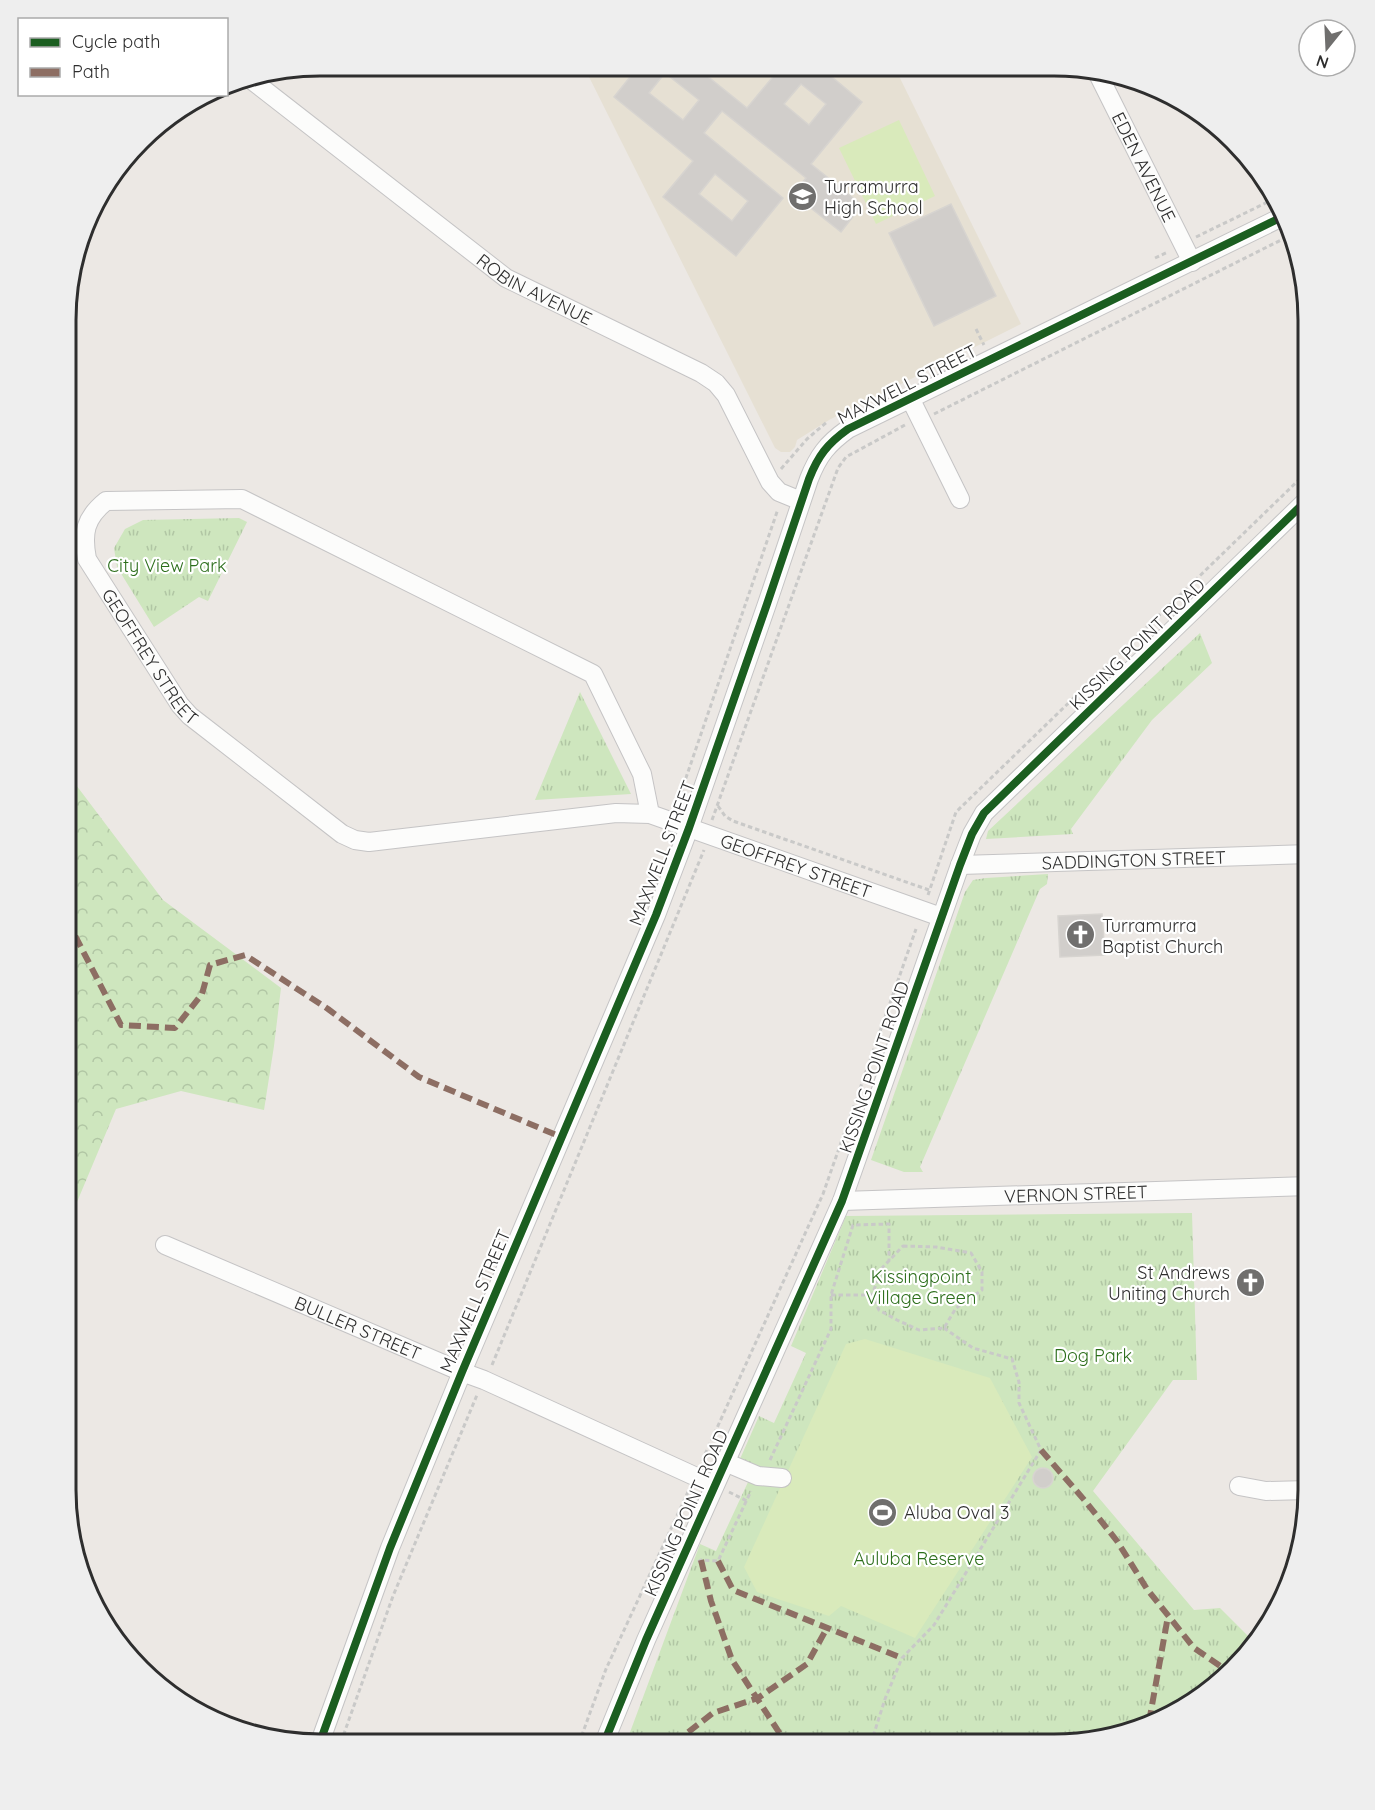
<svg xmlns="http://www.w3.org/2000/svg" width="1375" height="1810" font-family="Quicksand,sans-serif">
	<defs>
		<pattern id="grass-tufts" width="24" height="20" patternUnits="userSpaceOnUse" patternTransform="scale(1.5)"><rect width="24" height="20" fill="#cee6be"/><path d="M3 7l-1-3M5 7V3M7 7l1-3M15 17l-1-3M17 17v-4M19 17l1-3" fill="none" stroke="#b1c6a4"/></pattern>
		<pattern id="forest-crowns" width="20" height="18" patternUnits="userSpaceOnUse" patternTransform="scale(1.5)"><rect width="20" height="18" fill="#cee6be"/><path d="M2 6a3 3 0 1 1 6 0M12 15a3 3 0 1 1 6 0" fill="none" stroke="#b1c6a4"/></pattern>
	</defs>
	<rect width="100%" height="100%" fill="#ece8e4"/>
	<!-- education -->
	<path fill="#e6e0d3" d="M584,67L895,68L1021,324L829,420L797,440L795,447L790,452H781L775,448Z"/>
	<!-- grass -->
	<path fill="url(#grass-tufts)" d="M239,518L247,522L208,601L199,597L154,627L117,567L114,548L125,529L143,520Z
		M1200,633L1212,663L1152,720L1071,829L1073,834L986,839L988,831Z
		M580,692L631,794L535,800Z
		M1048,874L1047,884L1040,889L920,1167L923,1172H904L871,1160L965,892L973,880L986,878Z
		M1192,1213L1197,1380H1173L1093,1491L1194,1610L1220,1608L1255,1643L1222,1681L1167,1718L1054,1744L626,1743L700,1544L716,1551L755,1467L740,1459L759,1416L774,1423L806,1353L791,1346L846,1216Z"/>
	<!-- forest -->
	<path fill="url(#forest-crowns)" d="M67,773L163,900L281,988L274,1046L264,1110L181,1091L116,1109L77,1202L66,1253Z"/>
	<!-- pitch -->
	<path fill="#d9eabb" d="M899,120L935,196L876,224L839,148Z
		M865,1339L990,1378L1032,1457L915,1638L841,1606L829,1616L757,1592L744,1567L846,1344Z"/>
	<!-- building -->
	<path fill="#d1cecb" stroke="#d7d4d0" stroke-width="1.5" fill-rule="evenodd" d="M638,67H696L747,108L781,67H820L862,102L811,164L862,205L841,232L793,194L806,178L722,111L704,133L783,198L736,256L663,197L693,161L614,97ZM665,73L699,100L683,120L649,93ZM801,84L826,104L809,125L784,104ZM715,174L748,201L732,221L699,194Z
		M951,204L996,296L934,326L889,233Z
		M1102,914L1105,955L1060,957L1058,916Z
		M1033 1478a10 10 0 1 1 20 0a10 10 0 1 1-20 0Z"/>
	<g fill="none" stroke-linecap="round" stroke-linejoin="round">
		<defs>
			<g id="minor">
				<path id="s1" d="M1097,72L1192,262"/>
				<path id="s2" d="M249,78L506,278L701,373L716,383L726,395L770,482L779,492L801,501"/>
				<path d="M910,398L960,499"/>
				<path id="s3" d="M650,814L642,774L593,674L242,499L106,501C85,518 82,533 87,559L180,705L190,716L342,834L355,840L369,842L616,813L650,814L941,917"/>
				<path id="s4" d="M960,865L1309,854"/>
				<path id="s5" d="M842,1201L1309,1186"/>
				<path id="s6" d="M165,1245L462,1372L484,1380L714,1485"/>
				<path d="M725,1462L758,1476L782,1478"/>
				<path d="M1239,1486L1266,1491L1308,1490"/>
				<path d="M320,1742L390,1548L462,1372L656,915L689,828L767,604L809,479C818,456 827,444 848,429L1284,216"/>
				<path d="M604,1743L646,1640L842,1201L960,865L972,834L984,813L1309,498"/>
			</g>
		</defs>
		<!-- minor casing -->
		<use href="#minor" stroke="#c5c4c5" stroke-width="20"/>
		<!-- path -->
		<path stroke="#c9c9c8" stroke-width="3" stroke-dasharray="4.5 3" stroke-linecap="butt" d="M1196,237L1276,198
			M1155,258L1168,252
			M976,329L984,345
			M934,414L1289,236
			M781,469L807,439L827,422
			M718,806L725,816L733,821L929,890
			M676,807L778,509
			M712,820L838,468L846,457L905,425
			M928,895L956,812L1309,470
			M903,1246L936,1247L971,1253L982,1272V1290L956,1308L944,1328L919,1330L897,1320L879,1310L872,1295L882,1268Z
			M831,1295H872
			M492,1365L704,850
			M770,1460L831,1329V1295L853,1225L889,1224V1261
			M702,1461L823,1194L916,929
			M729,1492L747,1501
			M698,1562L701,1560L718,1561L751,1491
			M341,1742L393,1596L477,1395
			M579,1743L606,1669L688,1492
			M871,1743L885,1699L902,1658L934,1625L1041,1450L1019,1403V1382L1012,1359L973,1348L944,1328"/>
		<!-- minor -->
		<use href="#minor" stroke="#fcfcfb" stroke-width="18"/>
		<!-- quiet -->
		<path stroke="#8d6e63" stroke-width="6" stroke-dasharray="12 6" stroke-linecap="butt" d="M67,920L121,1025L175,1028L202,994L210,965L245,955L328,1009L419,1077L561,1137
			M1041,1450L1086,1502L1117,1541L1147,1589L1194,1648L1229,1672
			M701,1560L711,1601L732,1660L786,1743
			M718,1561L733,1590L902,1658
			M1149,1722L1168,1616
			M872,1739L875,1743
			M674,1743L713,1713L758,1698L807,1664L827,1628"/>
		<defs>
			<path id="cycleway" d="M320,1742L390,1548L462,1372L656,915L689,828L767,604L809,479C818,456 827,444 848,429L1284,216
				M604,1743L646,1640L842,1201L960,865L972,834L984,813L1309,498"/>
		</defs>
		<!-- cycleway casing -->
		<use href="#cycleway" stroke="#fff" stroke-width="11"/>
		<!-- cycleway -->
		<use href="#cycleway" stroke="#1b5e20" stroke-width="8"/>
	</g>
	<!-- icons -->
	<defs>
		<symbol id="school-disc" viewBox="-11 -11 22 22"><circle r="9.5" fill="#706f6e" stroke="#fff"/><path d="M0-5L7-2L0 1L-7-2ZM-4 1L0 2.5L4 1V4Q0 6-4 4Z" fill="#fff"/></symbol>
		<symbol id="church-disc" viewBox="-11 -11 22 22"><circle r="9.5" fill="#706f6e" stroke="#fff"/><path d="M-1.2-6h2.4v3.5h3.3v2.4h-3.3V6h-2.4V-.1h-3.3v-2.4h3.3Z" fill="#fff"/></symbol>
		<symbol id="stadium-disc" viewBox="-11 -11 22 22"><circle r="9.5" fill="#706f6e" stroke="#fff"/><path d="M0-5a6.5 5 0 1 0 0 10a6.5 5 0 1 0 0-10ZM-3.5-1.8h7v3.6h-7Z" fill="#fff"/></symbol>
	</defs>
	<g fill-rule="evenodd">
		<use href="#school-disc" x="786" y="180" width="33" height="33"/>
		<use href="#church-disc" x="1064" y="918" width="33" height="33"/>
		<use href="#church-disc" x="1234" y="1266" width="33" height="33"/>
		<use href="#stadium-disc" x="866" y="1496" width="33" height="33"/>
	</g>
	<g text-anchor="middle" dominant-baseline="central" stroke-width="4.5" stroke-linejoin="round" paint-order="stroke">
		<!-- street labels -->
		<g font-size="18" fill="#2e2e2e" stroke="#fff">
			<text stroke="none"><textPath href="#s1" startOffset="106">EDEN AVENUE</textPath></text>
			<text stroke="none"><textPath href="#s2" startOffset="356">ROBIN AVENUE</textPath></text>
			<text transform="translate(907 384) rotate(-27)">MAXWELL STREET</text>
			<text transform="translate(1137 644) rotate(-44)">KISSING POINT ROAD</text>
			<text stroke="none"><textPath href="#s3" startOffset="862">GEOFFREY STREET</textPath></text>
			<text transform="translate(662 853) rotate(-69)">MAXWELL STREET</text>
			<text stroke="none"><textPath href="#s4" startOffset="174">SADDINGTON STREET</textPath></text>
			<text stroke="none"><textPath href="#s3" startOffset="1592">GEOFFREY STREET</textPath></text>
			<text transform="translate(874 1067) rotate(-71)">KISSING POINT ROAD</text>
			<text stroke="none"><textPath href="#s5" startOffset="234">VERNON STREET</textPath></text>
			<text transform="translate(475 1301) rotate(-67)">MAXWELL STREET</text>
			<text stroke="none"><textPath href="#s6" startOffset="210">BULLER STREET</textPath></text>
			<text transform="translate(686 1513) rotate(-66)">KISSING POINT ROAD</text>
		</g>
		<!-- poi labels -->
		<g font-size="18" fill="#2e2e2e" stroke="#fff" text-anchor="start">
			<text x="824" y="186">Turramurra<tspan x="824" dy="21">High School</tspan></text>
			<text x="1102" y="925">Turramurra<tspan x="1102" dy="21">Baptist Church</tspan></text>
			<text x="1230" y="1272" text-anchor="end">St Andrews<tspan x="1230" dy="21">Uniting Church</tspan></text>
			<text x="904" y="1512">Aluba Oval 3</text>
		</g>
		<!-- park labels -->
		<g font-size="18" fill="#2c6e1b" stroke="#fff">
			<text x="167" y="565">City View Park</text>
			<text x="921" y="1276">Kissingpoint<tspan x="921" dy="21">Village Green</tspan></text>
			<text x="1093" y="1355">Dog Park</text>
			<text x="919" y="1558">Auluba Reserve</text>
		</g>
	</g>
	<!-- crop -->
	<path d="M0 0H1375V1810H0ZM320 76H1054A244 244 0 0 1 1298 320V1490A244 244 0 0 1 1054 1734H320A244 244 0 0 1 76 1490V320A244 244 0 0 1 320 76Z" fill="#eee" fill-rule="evenodd"/>
	<path fill="none" stroke="#2e2e2e" stroke-width="3" d="M320 76H1054A244 244 0 0 1 1298 320V1490A244 244 0 0 1 1054 1734H320A244 244 0 0 1 76 1490V320A244 244 0 0 1 320 76Z"/>
	<!-- legend -->
	<rect x="18" y="18" width="210" height="78" fill="#ffffff" stroke="#ababab" stroke-width="1.5"/>
	<rect x="30" y="38" width="30" height="9" fill="#1b5e20" stroke="#ababab" stroke-width="1.5"/>
	<text x="72" y="48" font-size="18" fill="#2e2e2e">Cycle path</text>
	<rect x="30" y="68" width="30" height="9" fill="#8d6e63" stroke="#ababab" stroke-width="1.5"/>
	<text x="72" y="78" font-size="18" fill="#2e2e2e">Path</text>
	<!-- north arrow -->
	<g transform="translate(1327 48) rotate(198)"><circle r="28" fill="#ffffff" stroke="#ababab" stroke-width="1.5"/>
	<path d="M0-4.5L10 22L0 15L-10 22Z" fill="#706f6e"/>
	<text y="-9" font-size="16" font-weight="bold" text-anchor="middle" fill="#2e2e2e">N</text>
	</g>
</svg>
